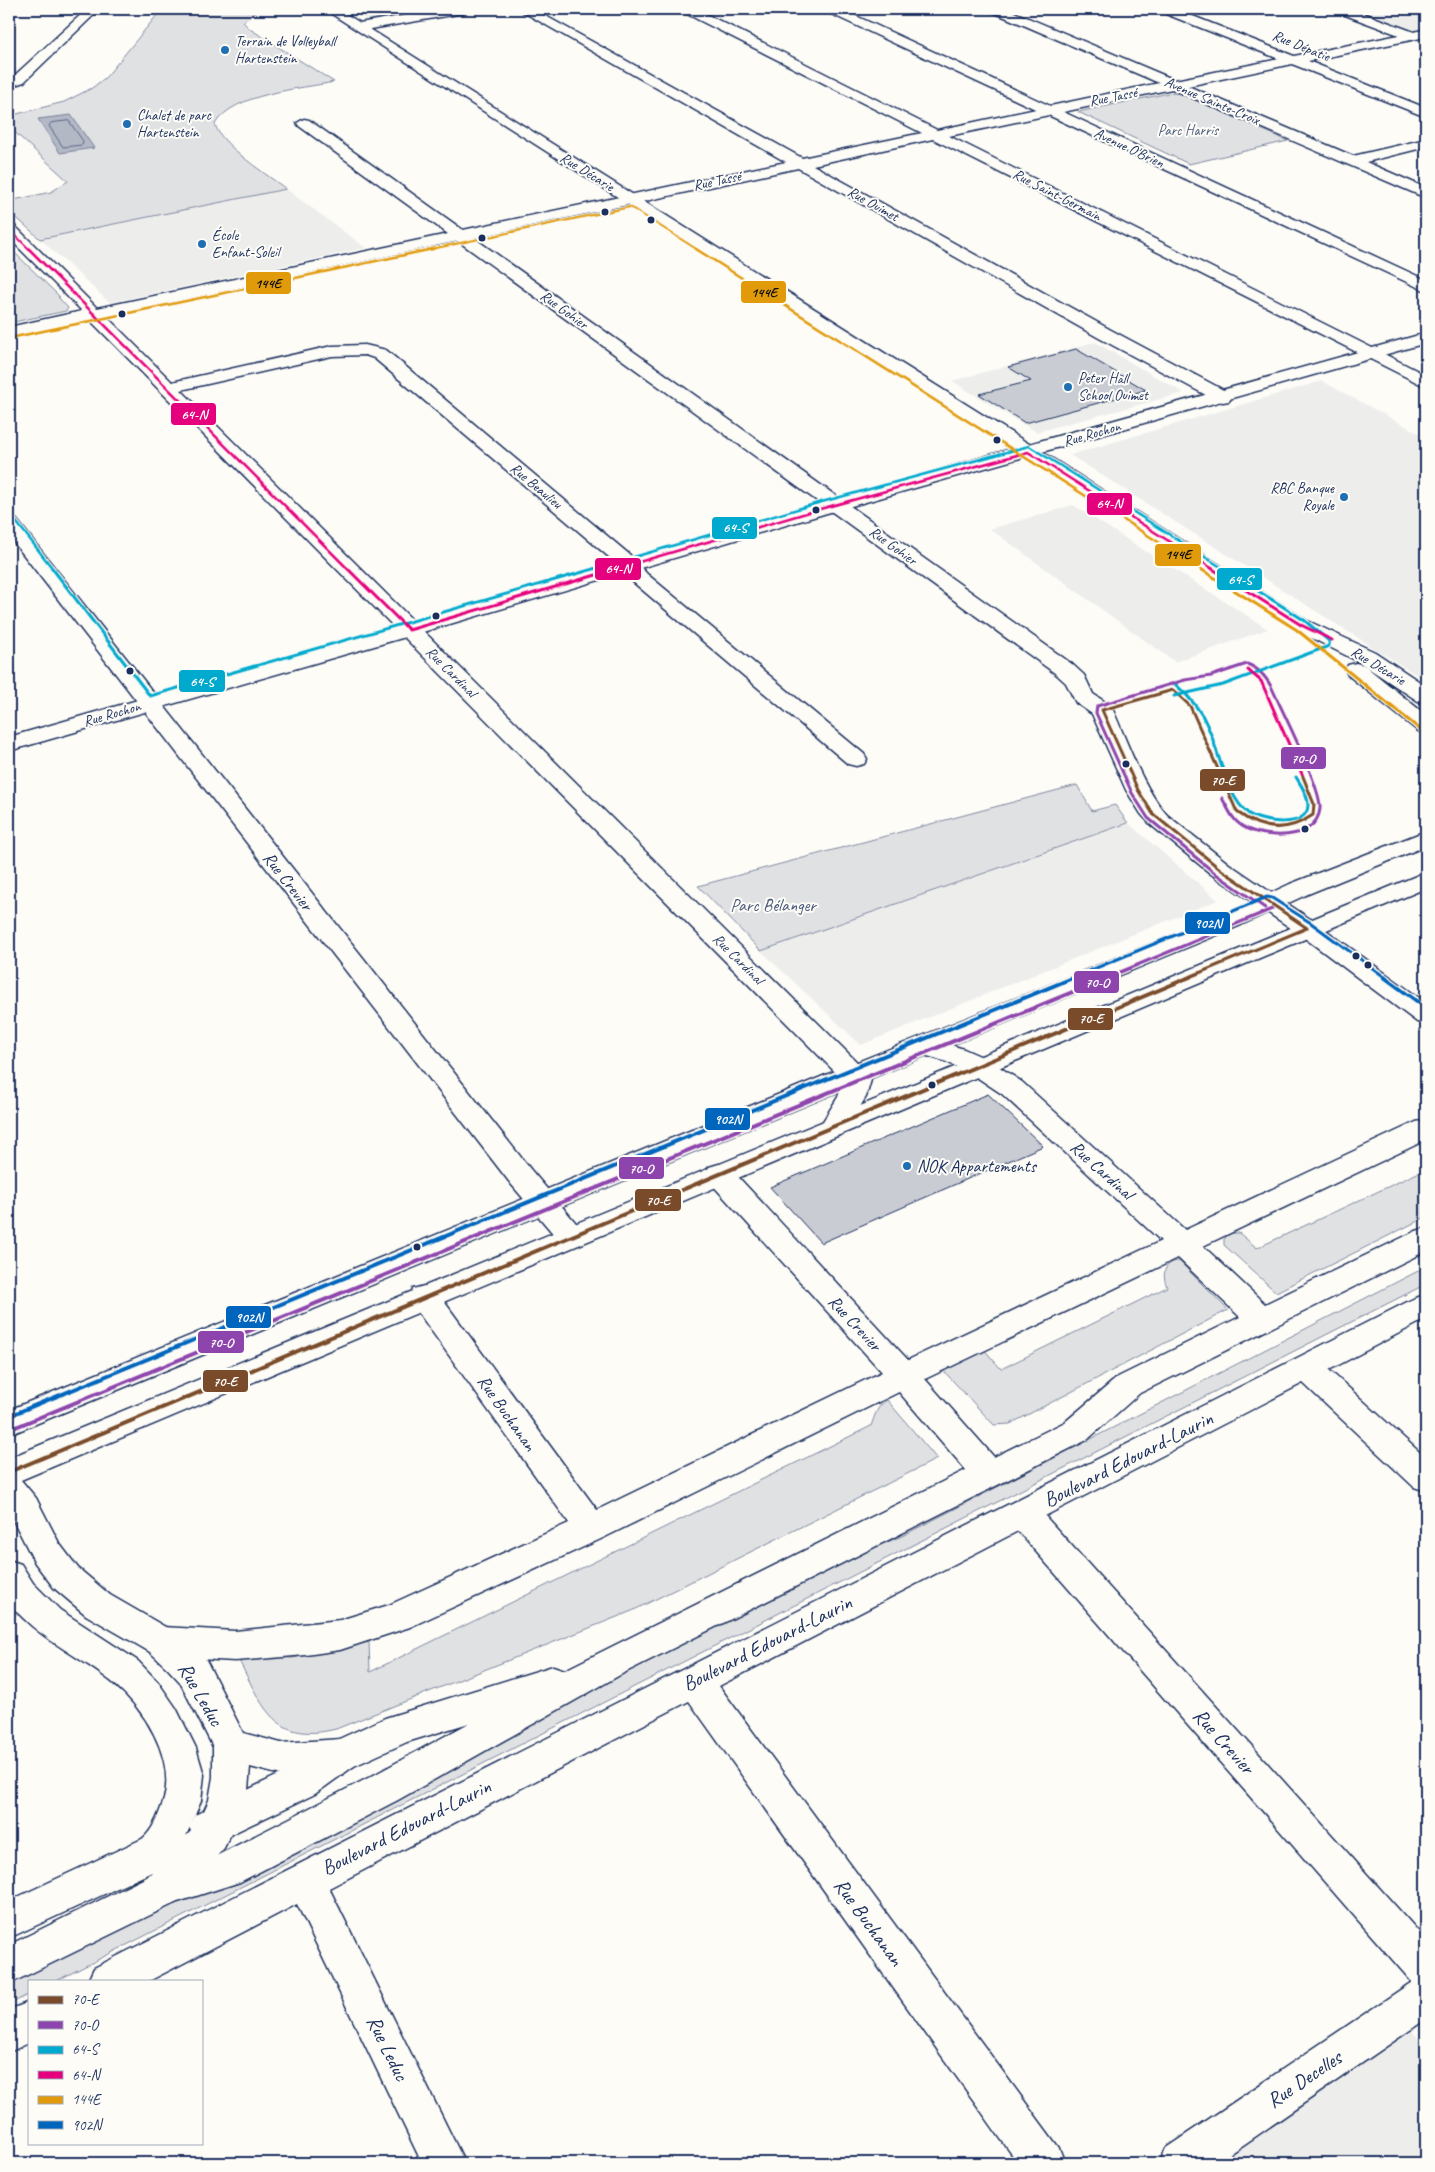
<svg xmlns="http://www.w3.org/2000/svg" width="1435" height="2172" font-family="Caveat,sans-serif">
	<rect width="100%" height="100%" fill="#fdfcf7"/>
	<filter id="ink" filterUnits="userSpaceOnUse"><feTurbulence type="fractalNoise" baseFrequency=".02" numOctaves="2"/><feDisplacementMap in="SourceGraphic" scale="10" xChannelSelector="R" yChannelSelector="G"/><feConvolveMatrix kernelMatrix="1 2 1 2 8 2 1 2 1" color-interpolation-filters="sRGB"/></filter>
	<g filter="url(#ink)">
		<!-- built -->
		<path fill="#edeeec" d="M348,9H440L368,21Z
			M1348,9H1426V33L1415,36Z
			M286,189L366,248L113,302H109L40,239Z
			M1095,342L1184,393L1036,432L952,381Z
			M1322,381L1426,437V681L1070,455Z
			M1073,505L1268,629L1175,662L990,529Z
			M1128,823L1218,900L861,1045L761,951Z
			M1393,2009L1426,2047V2163H1177Z"/>
		<!-- green -->
		<path fill="#e0e1e3" stroke="#7e88a0" d="M162,9H229L233,11L236,9H260L243,22L250,29L334,82C300,89 234,93 215,124C220,145 268,175 286,189L40,239L9,211V201L51,192L68,181L9,127V116L64,102L92,88L106,77Z
			M1169,93L1182,94L1288,141L1189,164L1078,112Z
			M9,247L60,297H58L68,308L66,311L9,323Z
			M1077,785L1092,811L1115,805L1128,823L761,951L698,886Z
			M1426,1169V1217L1276,1292L1224,1245V1239L1230,1233H1239L1257,1248Z
			M1179,1261L1228,1310L1010,1424L994,1425L940,1367L982,1347L1001,1369L1167,1287C1162,1275 1163,1262 1179,1261Z
			M1426,1267V1284L56,1981H29V1994L9,2005V1983L276,1850L863,1552L902,1536Z
			M887,1400L937,1459L632,1611L336,1729C271,1745 262,1703 236,1655L292,1658L369,1642L370,1672L871,1426C875,1415 877,1406 887,1400Z"/>
		<!-- water -->
		<path fill="#b3b8c5" stroke="#76819c" d="M71,115L94,148L60,153L38,119Z"/>
		<g fill="none" stroke-linecap="round" stroke-linejoin="round">
			<!-- shore -->
			<path stroke="#586687" stroke-width="1" d="M69,121L83,141L82,145L63,147L49,126L51,123Z"/>
		</g>
		<!-- building -->
		<path fill="#c9ccd3" stroke="#1b2f5e" d="M1076,349L1146,390L1025,423L979,394L1031,381L1008,367Z
			M988,1094L1043,1146L821,1243L770,1187Z"/>
		<g fill="none" stroke-linecap="round" stroke-linejoin="round">
			<defs>
				<path id="minor" d="M87,9H100L24,82L9,87V78L14,76Z
					M443,9H470L464,13L359,31L353,27L359,23Z
					M518,9H533L802,158L922,133L683,12L681,9H696L937,130L1159,83L993,12L991,9H1007L1175,80L1279,59L1161,12L1159,9H1175L1294,56L1399,35L1337,12L1335,9H1352L1414,32L1426,29V37L1308,61L1426,108V117L1292,64L1188,86L1353,156L1426,139V147L1366,162L1426,188V198L1172,89L949,136L1426,375V387L933,139L813,165L1111,330L1229,393L1232,397L1229,401L1223,402L1217,401L1099,338L798,168L474,238L1072,664L1084,675L1093,694L1110,705L1113,710C1128,744 1143,788 1167,815L1229,864L1316,923L1426,1003V1024L1417,1022L1298,933L1211,874L1151,825L1141,814L1126,790L1092,714L1076,703L1066,683L1056,674L458,241L106,316L172,382L332,346L365,345L386,350L630,555L647,574L864,754L867,759L864,764L856,766L848,764L633,582L616,563L374,358L365,355L332,356L181,390L863,1068L871,1080L866,1097L844,1133L834,1135L824,1133L820,1126L838,1097L843,1080L90,320L9,337V327L82,311L9,238V224L15,226L97,308L448,234L299,126L297,123L304,119L309,120L463,230L786,162Z
					M9,517L16,519L531,1170L581,1229L586,1236L581,1243L571,1246L561,1243L511,1184L9,536Z
					M924,1037L964,1049L989,1060L1022,1082L1185,1230L1416,1122L1426,1120V1140L1203,1246L1265,1304L1416,1231L1426,1228V1251L1140,1393L1087,1440L620,1675L398,1800L240,1882L162,1907L148,1902L143,1889L148,1876L218,1855L372,1776L469,1723L407,1742L354,1766L315,1794L221,1839L208,1844L195,1839L189,1827L195,1815L289,1770L328,1744L385,1718L553,1666L565,1670L966,1470L899,1392L603,1538L410,1627L340,1650L306,1655L235,1661L162,1657L150,1652L144,1642L150,1632L162,1627L235,1631L340,1620L389,1605L569,1523L413,1305L409,1297L413,1289L424,1286L435,1289L597,1510L882,1372L709,1181L705,1174L709,1167L719,1164L729,1167L908,1360L1161,1241L1002,1094L969,1072L944,1061L914,1052L911,1046L914,1040ZM1178,1258L1240,1317L1118,1377L1065,1422L994,1457L925,1379Z
					M1426,1295V1319L1329,1370L1426,1458V1491L1414,1487L1303,1383L1045,1516L1426,1940V2019L1217,2163H1160L1166,2148L1412,1982L1018,1531L719,1686L1059,2148L1065,2163H1018L689,1701L329,1888L465,2163H422L297,1904L149,1981H88L94,1968L1295,1359L1415,1298Z
					M29,2002V2043L9,2052V2010Z"/>
				<path id="tertiary" d="M324,9H338L1029,444L1426,333V343L1042,452L1308,621L1375,652L1426,686V703L1418,701L1359,662L1294,629L1024,457L827,513L416,634L9,751V737L1011,449Z
					M825,9H841L1426,280V291L827,12Z
					M1356,663L1364,665L1426,715V733L1418,731L1348,675L1345,670L1348,665Z
					M9,1476L21,1480L36,1498L59,1543L78,1568L110,1595L174,1632L206,1660L243,1733L281,1743L341,1739L354,1744L359,1755L354,1766L341,1771L281,1775L250,1767L247,1801L224,1848L175,1903L9,1984V1945L147,1877L152,1872L9,1938V1901L142,1839C153,1831 160,1812 164,1799C175,1757 144,1708 112,1682C75,1653 40,1640 9,1603V1560L21,1564L33,1583L60,1610L138,1661L158,1682L176,1708L196,1748L204,1775L201,1801L186,1836L198,1824L209,1800L213,1777V1747L180,1682L168,1669L150,1652L86,1615L54,1588L35,1563L9,1512Z"/>
				<path id="secondary" d="M1426,831V846L1308,894L1241,925L9,1435V1410L843,1068L1223,915L1290,884Z
					M1426,872V888L9,1485V1458Z"/>
			</defs>
			<!-- minor casing -->
			<use href="#minor" stroke="#1b2f5e" stroke-width="3"/>
			<!-- tertiary casing -->
			<use href="#tertiary" stroke="#1b2f5e" stroke-width="3"/>
			<!-- secondary casing -->
			<use href="#secondary" stroke="#1b2f5e" stroke-width="3"/>
			<!-- minor -->
			<use href="#minor" fill="#fdfcf7" fill-rule="evenodd"/>
			<!-- tertiary -->
			<use href="#tertiary" fill="#fdfcf7" fill-rule="evenodd"/>
			<!-- secondary -->
			<use href="#secondary" fill="#fdfcf7" fill-rule="evenodd"/>
			<defs>
				<path id="bus-1-far1" d="M1302,774L1314,804L1313,815C1287,833 1262,831 1237,812L1190,706L1173,690L1102,710L1138,790L1153,814L1220,869L1307,928
					M1187,978L1307,928"/>
				<path id="bus-1" d="M9,1472L1190,977"/>
				<path id="bus-2-far1" d="M1222,798C1228,808 1232,820 1242,826C1262,839 1316,842 1320,809C1322,789 1282,711 1272,688C1266,677 1259,668 1247,664L1211,676L1185,680L1097,706L1096,713L1132,793L1148,818L1216,874L1265,908
					M1106,978L1272,909"/>
				<path id="bus-2" d="M11,1429L1109,977"/>
				<path id="bus-3-far1" d="M14,519L53,569
					M593,569L818,503L1029,446L1224,569"/>
				<path id="bus-3" d="M52,568L150,696L597,568
					M1176,685C1190,697 1201,710 1208,727C1219,751 1227,799 1249,814C1262,823 1308,829 1308,805C1308,795 1301,785 1296,777
					M1174,696L1223,685L1329,646V641L1304,620L1222,568"/>
				<path id="bus-4-far2" d="M9,229L30,250"/>
				<path id="bus-4-far1" d="M29,249L348,569
					M615,569L820,509L1028,452L1213,569"/>
				<path id="bus-4" d="M347,568L409,630L620,568
					M1211,568L1301,625L1332,640
					M1248,670L1261,681L1302,774"/>
				<path id="bus-5-far2" d="M427,250L630,207L698,250"/>
				<path id="bus-5-far1" d="M696,249L1201,569
					M10,338L433,249"/>
				<path id="bus-5" d="M1199,568L1297,630L1422,731"/>
				<path id="bus-6-far1" d="M1072,978L1267,897L1272,898L1311,923L1386,978"/>
				<path id="bus-6" d="M1384,977L1426,1008
					M9,1416L1075,977"/>
			</defs>
			<!-- bus-1-far1 casing -->
			<use href="#bus-1-far1" stroke="#fdfcf7" stroke-width="6"/>
			<!-- bus-1 casing -->
			<use href="#bus-1" stroke="#fdfcf7" stroke-width="8"/>
			<!-- bus-2-far1 casing -->
			<use href="#bus-2-far1" stroke="#fdfcf7" stroke-width="6"/>
			<!-- bus-2 casing -->
			<use href="#bus-2" stroke="#fdfcf7" stroke-width="8"/>
			<!-- bus-3-far1 casing -->
			<use href="#bus-3-far1" stroke="#fdfcf7" stroke-width="5"/>
			<!-- bus-3 casing -->
			<use href="#bus-3" stroke="#fdfcf7" stroke-width="6"/>
			<!-- bus-4-far2 casing -->
			<use href="#bus-4-far2" stroke="#fdfcf7" stroke-width="4"/>
			<!-- bus-4-far1 casing -->
			<use href="#bus-4-far1" stroke="#fdfcf7" stroke-width="5"/>
			<!-- bus-4 casing -->
			<use href="#bus-4" stroke="#fdfcf7" stroke-width="6"/>
			<!-- bus-5-far2 casing -->
			<use href="#bus-5-far2" stroke="#fdfcf7" stroke-width="4"/>
			<!-- bus-5-far1 casing -->
			<use href="#bus-5-far1" stroke="#fdfcf7" stroke-width="5"/>
			<!-- bus-5 casing -->
			<use href="#bus-5" stroke="#fdfcf7" stroke-width="6"/>
			<!-- bus-6-far1 casing -->
			<use href="#bus-6-far1" stroke="#fdfcf7" stroke-width="6"/>
			<!-- bus-6 casing -->
			<use href="#bus-6" stroke="#fdfcf7" stroke-width="8"/>
			<!-- bus-1-far1 -->
			<use href="#bus-1-far1" stroke="#7a4b2a" stroke-width="3"/>
			<!-- bus-1 -->
			<use href="#bus-1" stroke="#7a4b2a" stroke-width="4"/>
			<!-- bus-2-far1 -->
			<use href="#bus-2-far1" stroke="#8e44ad" stroke-width="3"/>
			<!-- bus-2 -->
			<use href="#bus-2" stroke="#8e44ad" stroke-width="4"/>
			<!-- bus-3-far1 -->
			<use href="#bus-3-far1" stroke="#00a9ce" stroke-width="2.5"/>
			<!-- bus-3 -->
			<use href="#bus-3" stroke="#00a9ce" stroke-width="3"/>
			<!-- bus-4-far2 -->
			<use href="#bus-4-far2" stroke="#e5007d" stroke-width="2"/>
			<!-- bus-4-far1 -->
			<use href="#bus-4-far1" stroke="#e5007d" stroke-width="2.5"/>
			<!-- bus-4 -->
			<use href="#bus-4" stroke="#e5007d" stroke-width="3"/>
			<!-- bus-5-far2 -->
			<use href="#bus-5-far2" stroke="#e19a09" stroke-width="2"/>
			<!-- bus-5-far1 -->
			<use href="#bus-5-far1" stroke="#e19a09" stroke-width="2.5"/>
			<!-- bus-5 -->
			<use href="#bus-5" stroke="#e19a09" stroke-width="3"/>
			<!-- bus-6-far1 -->
			<use href="#bus-6-far1" stroke="#0065bd" stroke-width="3"/>
			<!-- bus-6 -->
			<use href="#bus-6" stroke="#0065bd" stroke-width="4"/>
		</g>
	</g>
	<!-- markers -->
	<g fill="#1f6fb2" stroke="#fdfcf7" stroke-width="2">
		<circle cx="225" cy="50" r="5"/>
		<circle cx="127" cy="124" r="5"/>
		<circle cx="202" cy="244" r="5"/>
		<circle cx="1068" cy="387" r="5"/>
		<circle cx="1344" cy="497" r="5"/>
		<circle cx="907" cy="1166" r="5"/>
	</g>
	<g fill="#1b2f5e" stroke="#fdfcf7" stroke-width="2">
		<circle cx="605" cy="212" r="4.5"/>
		<circle cx="651" cy="220" r="4.5"/>
		<circle cx="482" cy="238" r="4.5"/>
		<circle cx="122" cy="314" r="4.5"/>
		<circle cx="997" cy="440" r="4.5"/>
		<circle cx="816" cy="510" r="4.5"/>
		<circle cx="436" cy="616" r="4.5"/>
		<circle cx="130" cy="671" r="4.5"/>
		<circle cx="1126" cy="764" r="4.5"/>
		<circle cx="1305" cy="829" r="4.5"/>
		<circle cx="1356" cy="956" r="4.5"/>
		<circle cx="1368" cy="965" r="4.5"/>
		<circle cx="932" cy="1085" r="4.5"/>
		<circle cx="417" cy="1247" r="4.5"/>
	</g>
	<g text-anchor="middle" dominant-baseline="central" stroke-width="4" stroke-linejoin="round" paint-order="stroke">
		<!-- far-poi labels -->
		<g font-size="15" fill="#1b2f5e" stroke="#fdfcf7" text-anchor="start">
			<text x="235" y="41">Terrain de Volleyball<tspan x="235" dy="17">Hartenstein</tspan></text>
			<text x="137" y="115">Chalet de parc<tspan x="137" dy="17">Hartenstein</tspan></text>
			<text x="212" y="235">École<tspan x="212" dy="17">Enfant-Soleil</tspan></text>
			<text x="1078" y="378">Peter Hall<tspan x="1078" dy="17">School Ouimet</tspan></text>
			<text x="1334" y="488" text-anchor="end">RBC Banque<tspan x="1334" dy="17">Royale</tspan></text>
		</g>
		<!-- far-street labels -->
		<g font-size="15" fill="#1b2f5e" stroke="#fdfcf7">
			<text transform="translate(1301 46) rotate(22)">Rue Dépatie</text>
			<text transform="translate(1113 97) rotate(-11)">Rue Tassé</text>
			<text transform="translate(1212 101) rotate(23)">Avenue Sainte-Croix</text>
			<text transform="translate(1129 148) rotate(25)">Avenue O'Brien</text>
			<text transform="translate(587 172) rotate(32)">Rue Décarie</text>
			<text transform="translate(717 181) rotate(-12)">Rue Tassé</text>
			<text transform="translate(1057 195) rotate(27)">Rue Saint-Germain</text>
			<text transform="translate(873 204) rotate(29)">Rue Ouimet</text>
			<text transform="translate(564 310) rotate(36)">Rue Gohier</text>
			<text transform="translate(1092 434) rotate(-16)">Rue Rochon</text>
			<text transform="translate(536 486) rotate(40)">Rue Beaulieu</text>
			<text transform="translate(893 546) rotate(36)">Rue Gohier</text>
			<text transform="translate(1378 666) rotate(31)">Rue Décarie</text>
			<text transform="translate(451 672) rotate(45)">Rue Cardinal</text>
			<text transform="translate(112 714) rotate(-16)">Rue Rochon</text>
			<text transform="translate(738 959) rotate(45)">Rue Cardinal</text>
		</g>
		<!-- far-park labels -->
		<g font-size="15" fill="#4c5c7f" stroke="#fdfcf7">
			<text x="1188" y="130">Parc Harris</text>
		</g>
		<!-- street labels -->
		<g font-size="18" fill="#1b2f5e" stroke="#fdfcf7">
			<text transform="translate(288 881) rotate(52)">Rue Crevier</text>
			<text transform="translate(1102 1170) rotate(42)">Rue Cardinal</text>
			<text transform="translate(855 1323) rotate(47)">Rue Crevier</text>
			<text transform="translate(507 1413) rotate(55)">Rue Buchanan</text>
		</g>
		<!-- park labels -->
		<g font-size="18" fill="#4c5c7f" stroke="#fdfcf7">
			<text x="773" y="905">Parc Bélanger</text>
		</g>
		<!-- poi labels -->
		<g font-size="18" fill="#1b2f5e" stroke="#fdfcf7" text-anchor="start">
			<text x="917" y="1166">NOK Appartements</text>
		</g>
		<!-- near-street labels -->
		<g font-size="21" fill="#1b2f5e" stroke="#fdfcf7">
			<text transform="translate(1128 1459) rotate(-27)">Boulevard Edouard-Laurin</text>
			<text transform="translate(767 1643) rotate(-27)">Boulevard Edouard-Laurin</text>
			<text transform="translate(201 1694) rotate(60)">Rue Leduc</text>
			<text transform="translate(1224 1741) rotate(48)">Rue Crevier</text>
			<text transform="translate(406 1827) rotate(-27)">Boulevard Edouard-Laurin</text>
			<text transform="translate(869 1922) rotate(54)">Rue Buchanan</text>
			<text transform="translate(388 2048) rotate(64)">Rue Leduc</text>
			<text transform="translate(1304 2079) rotate(-34)">Rue Decelles</text>
		</g>
	</g>
	<g stroke="#fdfcf7" stroke-width="2">
		<rect x="245" y="271" width="47" height="24" rx="5" fill="#e19a09"/>
		<rect x="740" y="280" width="47" height="24" rx="5" fill="#e19a09"/>
		<rect x="170" y="402" width="47" height="24" rx="5" fill="#e5007d"/>
		<rect x="1086" y="492" width="47" height="24" rx="5" fill="#e5007d"/>
		<rect x="711" y="516" width="47" height="24" rx="5" fill="#00a9ce"/>
		<rect x="1154" y="543" width="48" height="24" rx="5" fill="#e19a09"/>
		<rect x="594" y="557" width="48" height="24" rx="5" fill="#e5007d"/>
		<rect x="1216" y="567" width="47" height="24" rx="5" fill="#00a9ce"/>
		<rect x="178" y="669" width="48" height="24" rx="5" fill="#00a9ce"/>
		<rect x="1280" y="746" width="47" height="24" rx="5" fill="#8e44ad"/>
		<rect x="1199" y="768" width="47" height="24" rx="5" fill="#7a4b2a"/>
		<rect x="1184" y="911" width="47" height="24" rx="5" fill="#0065bd"/>
		<rect x="1073" y="970" width="47" height="24" rx="5" fill="#8e44ad"/>
		<rect x="1067" y="1007" width="47" height="24" rx="5" fill="#7a4b2a"/>
		<rect x="704" y="1107" width="47" height="24" rx="5" fill="#0065bd"/>
		<rect x="618" y="1156" width="47" height="24" rx="5" fill="#8e44ad"/>
		<rect x="634" y="1188" width="48" height="24" rx="5" fill="#7a4b2a"/>
		<rect x="225" y="1305" width="47" height="24" rx="5" fill="#0065bd"/>
		<rect x="197" y="1330" width="48" height="24" rx="5" fill="#8e44ad"/>
		<rect x="202" y="1369" width="47" height="24" rx="5" fill="#7a4b2a"/>
	</g>
	<g font-size="14" text-anchor="middle" font-weight="bold" fill="#fff">
		<text x="194" y="419">64-N</text>
		<text x="1109" y="508">64-N</text>
		<text x="735" y="532">64-S</text>
		<text x="618" y="573">64-N</text>
		<text x="1240" y="584">64-S</text>
		<text x="202" y="686">64-S</text>
		<text x="1303" y="763">70-O</text>
		<text x="1223" y="785">70-E</text>
		<text x="1208" y="928">902N</text>
		<text x="1097" y="987">70-O</text>
		<text x="1091" y="1023">70-E</text>
		<text x="728" y="1124">902N</text>
		<text x="641" y="1173">70-O</text>
		<text x="658" y="1205">70-E</text>
		<text x="249" y="1322">902N</text>
		<text x="221" y="1347">70-O</text>
		<text x="225" y="1386">70-E</text>
	</g>
	<g font-size="14" text-anchor="middle" font-weight="bold" fill="#111">
		<text x="268" y="288">144E</text>
		<text x="764" y="297">144E</text>
		<text x="1178" y="559">144E</text>
	</g>
	<!-- margin -->
	<rect width="1435" height="2172" fill="none" stroke="#fdfcf7" stroke-width="30"/>
	<rect x="15" y="15" width="1405" height="2142" fill="none" stroke="#1b2f5e" stroke-width="2" filter="url(#ink)"/>
	<!-- legend -->
	<rect x="28" y="1980" width="175" height="165" fill="#fdfcf7" stroke="#a3aaba"/>
	<rect x="38" y="1996" width="25" height="8" fill="#7a4b2a" stroke="#a3aaba"/>
	<text x="72" y="2004" font-size="15" fill="#1b2f5e">70-E</text>
	<rect x="38" y="2021" width="25" height="8" fill="#8e44ad" stroke="#a3aaba"/>
	<text x="72" y="2030" font-size="15" fill="#1b2f5e">70-O</text>
	<rect x="38" y="2046" width="25" height="8" fill="#00a9ce" stroke="#a3aaba"/>
	<text x="72" y="2054" font-size="15" fill="#1b2f5e">64-S</text>
	<rect x="38" y="2071" width="25" height="8" fill="#e5007d" stroke="#a3aaba"/>
	<text x="72" y="2080" font-size="15" fill="#1b2f5e">64-N</text>
	<rect x="38" y="2096" width="25" height="8" fill="#e19a09" stroke="#a3aaba"/>
	<text x="72" y="2104" font-size="15" fill="#1b2f5e">144E</text>
	<rect x="38" y="2121" width="25" height="8" fill="#0065bd" stroke="#a3aaba"/>
	<text x="72" y="2130" font-size="15" fill="#1b2f5e">902N</text>
</svg>
